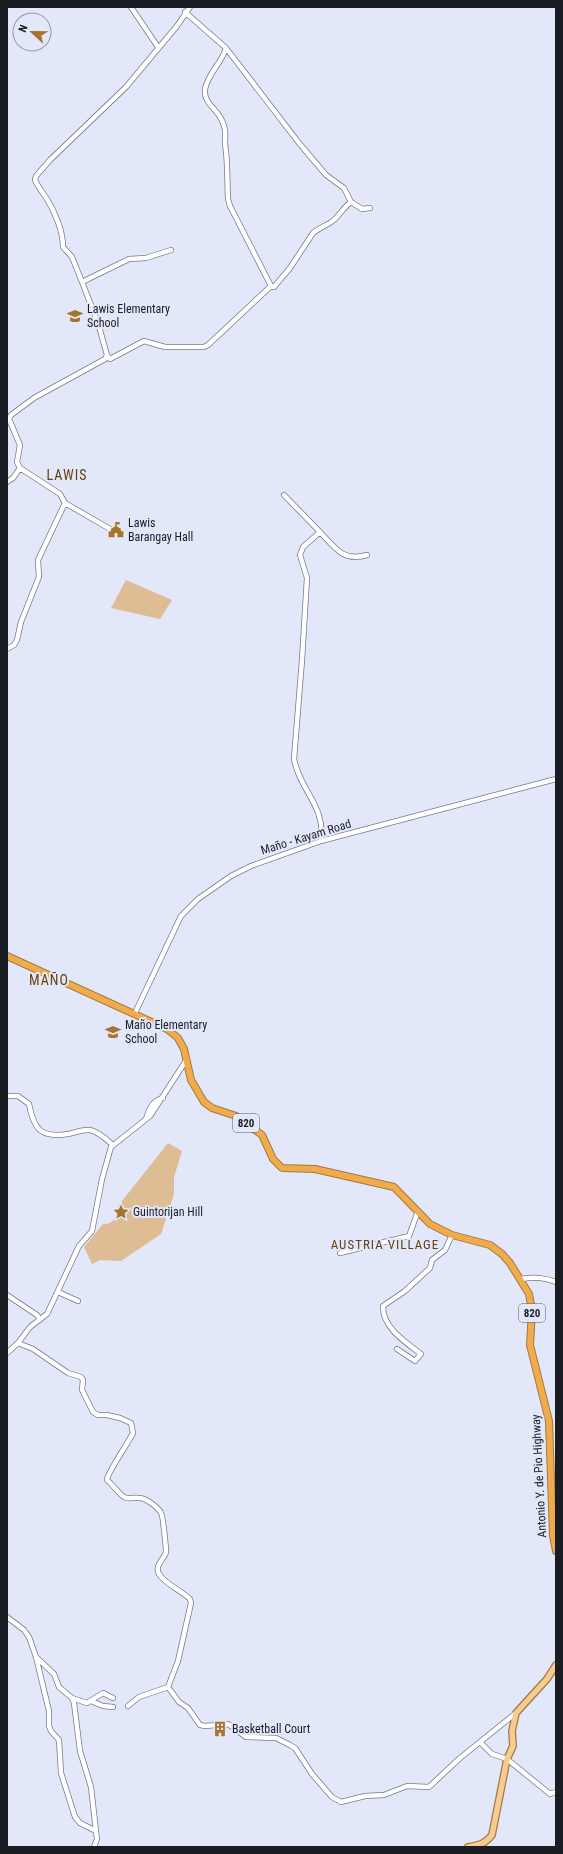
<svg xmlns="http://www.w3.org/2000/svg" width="563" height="1854" font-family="'Roboto Condensed',sans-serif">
	<rect width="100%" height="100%" fill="#e2e8fa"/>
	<!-- green -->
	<path fill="#debd94" d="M126,580L172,600L160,619L111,608Z
		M168,1143L182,1151L174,1177V1194L161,1234L121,1261L100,1260L92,1264L84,1247L103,1224C114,1225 118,1216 118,1206Z"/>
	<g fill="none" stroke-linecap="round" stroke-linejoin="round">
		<defs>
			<path id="minor" d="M131,7L158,47
				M185,12L226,48C222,63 208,73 205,89C203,105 220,109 224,126C226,131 225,138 225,144C228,162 227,181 228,199L230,206L271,286L274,287L290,268L313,233C320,227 329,225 335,219C341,213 344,207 351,202
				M226,48L299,143L326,175L344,188L351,202L362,209L370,208
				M82,282L129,259L146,258L171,250
				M107,355L110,359L144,341L165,347H204L208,345L271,286
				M7,482L13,478L20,468
				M284,495L320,532
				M65,503L110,529
				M7,649L14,645L17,640L21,622L39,577L38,560L65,503L60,494L20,468L17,462L20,445L9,419L11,415L34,398L105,359L107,355L98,323L82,282L72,257L63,247C63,231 55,212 47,199C43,193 38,187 35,180L36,176L50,160L126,87L177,26L190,7
				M321,841C326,806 300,791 294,759L302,660L307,578L300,555L303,547L320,532C335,548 343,562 367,555
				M135,1013L181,916L198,899L231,876L251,866L321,841L556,779
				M7,1096H18L29,1104C34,1130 41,1138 68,1134C75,1133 82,1129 90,1130C99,1132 106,1139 113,1145
				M146,1119C149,1109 152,1101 163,1098
				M340,1253L409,1236L418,1211
				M521,1279C534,1277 543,1277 556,1282
				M58,1292L78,1301
				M7,1295L37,1315L40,1319
				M18,1343L33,1349L68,1373L81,1377L83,1380L82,1390L93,1412L98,1415H107L120,1418L131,1423L133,1433C129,1442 107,1473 107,1480C112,1484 120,1495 124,1497C129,1500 133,1497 139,1498C146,1498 158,1507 161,1513C163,1515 166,1548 166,1552C164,1560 154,1565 159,1574C166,1585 181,1590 190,1599L191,1603L178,1661L168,1687L139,1697L128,1706
				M397,1349L415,1361L421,1354C405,1342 382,1327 383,1306L405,1291L430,1268L432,1260L445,1250L452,1235
				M7,1353L18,1343L30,1327L47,1314L79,1246L92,1231L102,1179L111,1147L150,1116L187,1059
				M7,1617L24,1630L29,1637L36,1657L49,1711V1726L51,1731L59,1740L61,1773L75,1817L80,1823L96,1831L97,1839L94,1847
				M36,1657L54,1674L59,1687L72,1698L74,1703L80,1751L91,1787L96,1831
				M168,1687L179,1702L188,1708L200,1725L205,1726L228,1724L246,1737L276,1738L290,1745L295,1748L312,1774L332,1797L341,1802L365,1796L384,1795L407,1786L429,1787L460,1758L516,1713
				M72,1698L87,1703L103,1693L113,1698
				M91,1701L103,1706L113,1707
				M480,1742L492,1754L507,1759L550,1794L556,1792"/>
			<path id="major" d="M468,1847C479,1845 485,1844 492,1835L507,1759L513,1746L512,1731L516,1713L547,1679L556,1665"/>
			<path id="highway" d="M7,956L167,1029L178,1038L184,1049L191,1080L204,1102L212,1108L236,1116L262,1135L273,1159L282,1168L315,1169L394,1187L430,1224L452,1235L490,1245L502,1254L510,1263L529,1294L532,1310L530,1345L549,1421L553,1536L556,1551"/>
		</defs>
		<!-- minor casing -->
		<use href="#minor" stroke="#757a8b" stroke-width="6"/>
		<!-- major casing -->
		<use href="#major" stroke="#a5793e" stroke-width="8"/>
		<!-- highway casing -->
		<use href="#highway" stroke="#a5793e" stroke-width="8"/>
		<!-- minor -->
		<use href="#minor" stroke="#fff" stroke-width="4.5"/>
		<!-- major -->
		<use href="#major" stroke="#f5cd94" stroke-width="5.5"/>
		<!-- highway -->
		<use href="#highway" stroke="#efab4c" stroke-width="6"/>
	</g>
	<!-- icons -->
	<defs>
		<symbol id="school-bare" viewBox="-9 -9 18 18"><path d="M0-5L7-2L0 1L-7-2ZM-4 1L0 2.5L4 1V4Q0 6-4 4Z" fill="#a6742b" stroke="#e2e8fa" stroke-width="2.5" paint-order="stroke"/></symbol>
		<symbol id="civic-bare" viewBox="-9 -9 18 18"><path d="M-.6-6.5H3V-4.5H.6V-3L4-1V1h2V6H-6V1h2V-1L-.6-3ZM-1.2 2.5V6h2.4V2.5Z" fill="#a6742b" stroke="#e2e8fa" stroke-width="2.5" paint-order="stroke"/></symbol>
		<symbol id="sight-bare" viewBox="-9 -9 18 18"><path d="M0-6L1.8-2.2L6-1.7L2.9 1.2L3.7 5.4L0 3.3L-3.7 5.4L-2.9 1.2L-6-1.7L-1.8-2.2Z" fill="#a6742b" stroke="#e2e8fa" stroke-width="2.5" paint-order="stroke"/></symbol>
		<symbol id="building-bare" viewBox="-9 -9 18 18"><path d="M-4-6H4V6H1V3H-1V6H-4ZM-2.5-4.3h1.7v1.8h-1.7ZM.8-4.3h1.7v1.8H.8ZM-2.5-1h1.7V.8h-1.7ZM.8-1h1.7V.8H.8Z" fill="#a6742b" stroke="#e2e8fa" stroke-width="2.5" paint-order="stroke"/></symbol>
	</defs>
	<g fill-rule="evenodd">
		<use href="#school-bare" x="64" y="305" width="22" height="22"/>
		<use href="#civic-bare" x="105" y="519" width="22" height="22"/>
		<use href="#school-bare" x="102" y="1021" width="22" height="22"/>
		<use href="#sight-bare" x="110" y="1201" width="22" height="22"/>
		<use href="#building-bare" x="209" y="1718" width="22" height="22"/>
	</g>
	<g text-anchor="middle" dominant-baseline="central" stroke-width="4" stroke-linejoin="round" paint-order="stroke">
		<!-- shield labels -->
		<g fill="#e2e8fa" stroke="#575a64" stroke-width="1">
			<rect x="233" y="1114" width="26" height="18" rx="3"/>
			<rect x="519" y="1304" width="26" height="18" rx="3"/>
		</g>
		<g font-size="11" font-weight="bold" fill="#1b1d24">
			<text x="246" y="1123">820</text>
			<text x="532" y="1313">820</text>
		</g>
		<!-- poi labels -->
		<g font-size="12" fill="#1b1d24" stroke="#e2e8fa" text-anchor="start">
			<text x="87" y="309">Lawis Elementary<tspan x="87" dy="14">School</tspan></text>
			<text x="128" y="523">Lawis<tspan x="128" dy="14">Barangay Hall</tspan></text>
			<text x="125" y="1025">Maño Elementary<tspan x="125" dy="14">School</tspan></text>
			<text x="133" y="1212">Guintorijan Hill</text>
			<text x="232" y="1729">Basketball Court</text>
		</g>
		<!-- street labels -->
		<g font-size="12" fill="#1b1d24" stroke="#e2e8fa">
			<text transform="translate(306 837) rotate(-17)">Maño - Kayam Road</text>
			<text transform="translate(539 1476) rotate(-93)">Antonio Y. de Pio Highway</text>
		</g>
		<!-- neighbourhood labels -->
		<g font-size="13" letter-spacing="1" fill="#65420e" stroke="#e2e8fa">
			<text x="385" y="1244">AUSTRIA VILLAGE</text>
		</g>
		<!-- quarter labels -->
		<g font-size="14" letter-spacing="1" fill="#65420e" stroke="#e2e8fa">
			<text x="67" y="475">LAWIS</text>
			<text x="49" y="980">MAÑO</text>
		</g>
	</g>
	<!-- border -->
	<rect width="563" height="1854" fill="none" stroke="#1b1d24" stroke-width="16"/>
	<!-- north arrow -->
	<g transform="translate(32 32) rotate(292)"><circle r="19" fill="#e2e8fa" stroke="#9297a4"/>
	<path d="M0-3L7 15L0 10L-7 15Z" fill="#a6742b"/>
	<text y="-6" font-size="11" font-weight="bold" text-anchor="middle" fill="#1b1d24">N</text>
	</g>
</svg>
